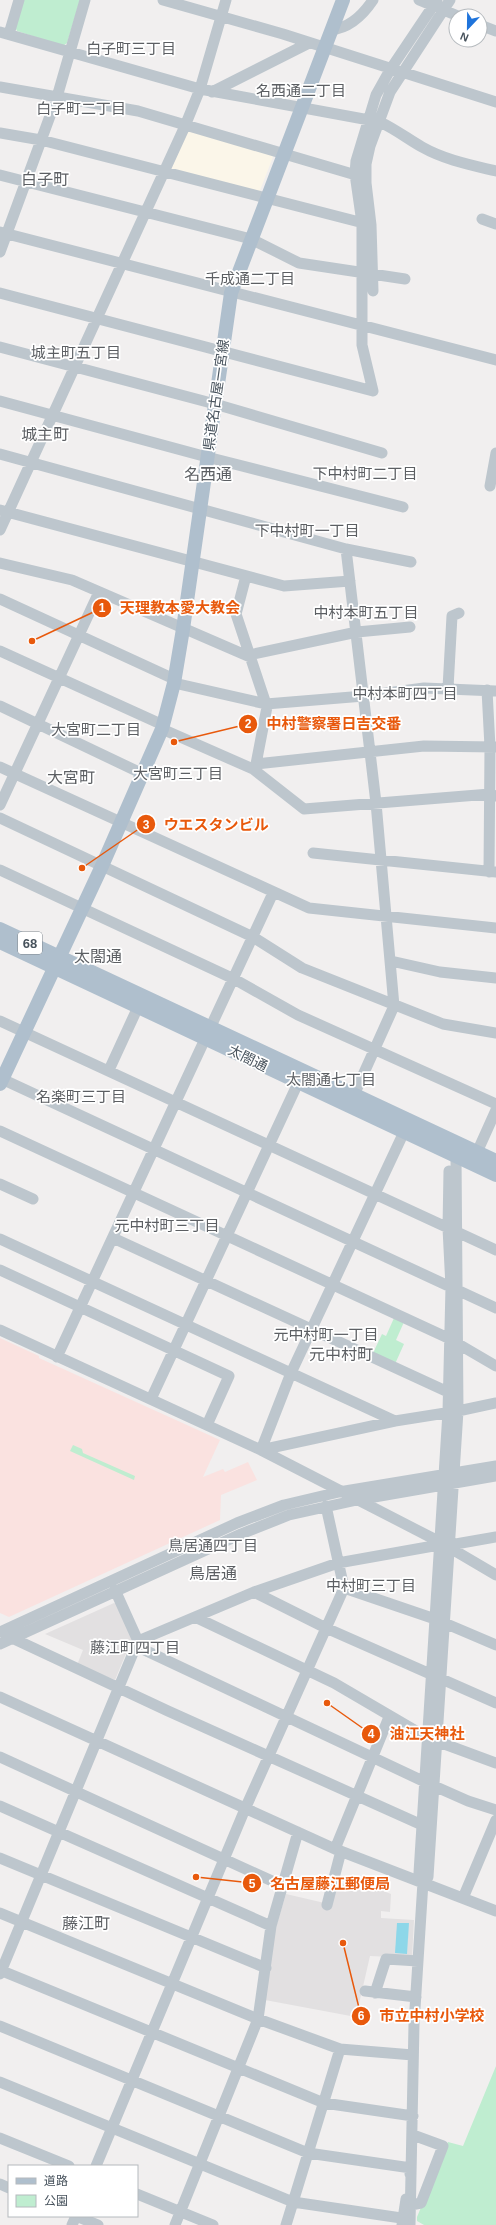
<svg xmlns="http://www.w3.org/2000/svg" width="496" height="2225" font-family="Arial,'Noto Sans JP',sans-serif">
	<rect width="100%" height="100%" fill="#f1efef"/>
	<!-- commercial -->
	<path fill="#fbf6e9" d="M190,130L271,154L273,157L259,193L172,170L171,167L187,132Z"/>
	<!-- education -->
	<path fill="#e2e0e1" d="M114,1603L117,1604L132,1639L115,1680L77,1665L83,1650L45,1634Z
		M335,1881L362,1889L365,1884L391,1894L390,1912L381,1911V1918L414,1920L412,1958L370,1956L356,2017L265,2000L275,1930L286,1894L329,1904Z"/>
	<!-- medical -->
	<path fill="#fae2e0" d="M0,1338L39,1356V1358L220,1440L203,1477L223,1469L225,1472L248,1462L257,1480L221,1495L220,1520L9,1617L0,1613Z"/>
	<!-- green -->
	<path fill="#bfedd0" d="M24,0H80L67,43L63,46L17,31L15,27Z
		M394,1318L404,1322L396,1340L404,1344L395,1364L373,1353L382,1334L386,1336Z
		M73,1445L82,1449L83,1453L135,1476L134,1480L70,1451Z
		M496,2066V2225H424L417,2221V2217L448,2142L463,2146Z"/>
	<!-- water -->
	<path fill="#8dd7e9" d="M397,1923H409L407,1954L395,1953Z"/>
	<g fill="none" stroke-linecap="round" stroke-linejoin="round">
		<!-- minor -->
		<path stroke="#bdc6cd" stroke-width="11" d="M163,0L283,34L496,102
			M419,0L458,16
			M480,25L496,31
			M331,30C350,28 363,15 373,0
			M0,32L200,89L380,122C395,129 408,139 422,147C445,160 471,165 496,171
			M9,34L19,0
			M0,87L138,111L366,178
			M212,92L309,43
			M0,133L41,140L371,225
			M0,175L251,239L299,263L405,279
			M482,219L496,224
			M0,232L496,360
			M0,252L57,97L85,0
			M373,291L371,225L366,183V164L370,146L390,92L450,0
			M0,293L373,391L362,345V223L355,174L356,161L376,95L390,70L437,0
			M0,347L215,404L382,453
			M0,401L207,457L403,507
			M0,454L346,549L411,562
			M490,486L496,453
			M0,510L284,586L350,581
			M0,530L185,126L200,89L226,0
			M346,549L376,803L394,1006L354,1095
			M0,563L72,580L250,657
			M246,576L236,614L267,707L256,764
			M0,599L174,679
			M0,651L163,725
			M249,655L357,632L410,627
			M174,683L266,704L364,696L424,688L496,691
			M448,688L452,616L459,613
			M487,690L490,747L489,872
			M0,706L143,774
			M162,729L253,769L304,809L490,794L496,796
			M0,767L309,908L496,928
			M253,769L256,764L424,746L496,747
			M0,805L99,592
			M0,818L253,937L302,968L443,1024L496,1033
			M313,853L496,872
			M0,870L234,979L298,1015L496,1104
			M391,961L440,972L496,978
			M0,1021L496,1250
			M109,1070L138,1007
			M2,1079L496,1308
			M0,1131L448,1338L496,1366
			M404,1132L291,1373L261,1450L395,1421L458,1411L496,1403
			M474,1159L496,1110
			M0,1184L33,1199
			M113,1238L448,1392
			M0,1239L395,1421
			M0,1270L229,1376L207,1425
			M0,1330L261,1450L440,1542L496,1575
			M57,1357L273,893
			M151,1399L298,1083
			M326,1506L344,1588
			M450,1545L496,1537
			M115,1590L138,1641
			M254,1592L326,1628L496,1703
			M195,1617L334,1683L428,1738L496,1763
			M0,1632L237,1523L284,1505L339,1492L496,1466
			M12,1638L168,1711L422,1825
			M0,1644L241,1534L289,1515L357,1500L496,1476
			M136,1646L425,1782L468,1801L496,1810
			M0,1697L335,1849L496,1911
			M0,1757L283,1886
			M0,1806L271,1926
			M335,1849L389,1717
			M0,1858L266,1968
			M423,1882L419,1873L448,1412L451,1287L448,1228L449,1171
			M463,1898L496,1820
			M327,1905L341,1851
			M0,1913L258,2019L340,2049L413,2055
			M0,1970L324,2103L413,2116
			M0,1974L138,1641L254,1592L338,1563L439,1545
			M365,1991L416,1997
			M375,1993L386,1959L418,1961
			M0,2026L308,2153L411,2168L410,2174
			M0,2082L293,2202L408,2219
			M0,2138L69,2166
			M96,2166L245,1809L344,1588L435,1619L496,1645
			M0,2184L9,2188
			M137,2194L213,2225
			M411,2205L421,2203L443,2146L413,2135
			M72,2225L76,2216L98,2225
			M175,2225L258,2019L271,1926L298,1832
			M286,2225L340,2049
			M402,2225L406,2199
			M410,2225L414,2024L423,1882L428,1877L458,1411L456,1156"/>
		<!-- major -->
		<path stroke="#afbfcd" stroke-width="14" d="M0,929L496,1161
			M0,942L496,1175
			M0,1084L102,866L162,729L174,683L183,629L231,293L343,0"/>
	</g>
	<g text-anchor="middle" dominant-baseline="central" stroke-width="3.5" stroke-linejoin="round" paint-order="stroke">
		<!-- shield labels -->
		<rect fill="#fff" stroke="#7e868d" stroke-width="1" x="18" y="932" width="24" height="22" rx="3"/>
		<g font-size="13" font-weight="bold" fill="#47525c">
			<text x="30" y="943">68</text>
		</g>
		<!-- street labels -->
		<g font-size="14" fill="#47525c" stroke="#fff">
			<text transform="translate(216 395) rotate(-82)">県道名古屋一宮線</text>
			<text transform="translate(248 1058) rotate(26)">太閤通</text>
		</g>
		<!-- neighbourhood labels -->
		<g font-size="15" fill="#5c5f63" stroke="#fff">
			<text x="131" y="48">白子町三丁目</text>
			<text x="301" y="90">名西通二丁目</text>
			<text x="81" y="108">白子町二丁目</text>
			<text x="250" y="278">千成通二丁目</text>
			<text x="76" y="352">城主町五丁目</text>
			<text x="365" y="473">下中村町二丁目</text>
			<text x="307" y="530">下中村町一丁目</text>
			<text x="366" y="612">中村本町五丁目</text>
			<text x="405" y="693">中村本町四丁目</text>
			<text x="96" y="729">大宮町二丁目</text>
			<text x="178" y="773">大宮町三丁目</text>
			<text x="331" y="1079">太閤通七丁目</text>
			<text x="81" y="1096">名楽町三丁目</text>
			<text x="167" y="1225">元中村町三丁目</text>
			<text x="326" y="1334">元中村町一丁目</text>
			<text x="213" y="1545">鳥居通四丁目</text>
			<text x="371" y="1585">中村町三丁目</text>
			<text x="135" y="1647">藤江町四丁目</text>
		</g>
		<!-- quarter labels -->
		<g font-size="16" fill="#5c5f63" stroke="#fff">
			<text x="45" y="179">白子町</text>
			<text x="45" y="434">城主町</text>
			<text x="208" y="474">名西通</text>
			<text x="71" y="777">大宮町</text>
			<text x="98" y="956">太閤通</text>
			<text x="341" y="1354">元中村町</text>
			<text x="213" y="1573">鳥居通</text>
			<text x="86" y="1923">藤江町</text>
		</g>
	</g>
	<!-- callouts -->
	<path fill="none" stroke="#e8590c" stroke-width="1.5" d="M32 641L102 608M174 742L248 724M82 868L146 824M327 1703L371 1734M196 1877L252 1883M343 1943L361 2016"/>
	<g fill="#e8590c" stroke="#fff" stroke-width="1.5">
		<circle cx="32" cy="641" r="4"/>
		<circle cx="174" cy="742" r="4"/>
		<circle cx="82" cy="868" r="4"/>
		<circle cx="327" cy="1703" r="4"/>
		<circle cx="196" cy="1877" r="4"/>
		<circle cx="343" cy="1943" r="4"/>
		<circle cx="102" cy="608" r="10"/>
		<circle cx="248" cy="724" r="10"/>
		<circle cx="146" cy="824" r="10"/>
		<circle cx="371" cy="1734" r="10"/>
		<circle cx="252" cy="1883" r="10"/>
		<circle cx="361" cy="2016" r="10"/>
	</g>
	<g font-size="12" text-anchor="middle" font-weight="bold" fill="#fff">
		<text x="102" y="612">1</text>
		<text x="248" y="728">2</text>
		<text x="146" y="829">3</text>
		<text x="371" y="1738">4</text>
		<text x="252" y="1888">5</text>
		<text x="361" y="2020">6</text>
	</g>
	<g font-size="15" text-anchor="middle" font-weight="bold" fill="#e8590c" stroke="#fff" stroke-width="3.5" stroke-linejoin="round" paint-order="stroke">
		<text x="180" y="613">天理教本愛大教会</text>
		<text x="334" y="729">中村警察署日吉交番</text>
		<text x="216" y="830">ウエスタンビル</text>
		<text x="427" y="1739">油江天神社</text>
		<text x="330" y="1889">名古屋藤江郵便局</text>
		<text x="432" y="2021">市立中村小学校</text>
	</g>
	<!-- legend -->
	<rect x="8" y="2165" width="130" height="52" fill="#ffffff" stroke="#b5babe"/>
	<rect x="16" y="2178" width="20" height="6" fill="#afbfcd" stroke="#b5babe"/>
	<text x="44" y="2185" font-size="12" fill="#47525c">道路</text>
	<rect x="16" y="2195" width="20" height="12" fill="#bfedd0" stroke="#b5babe"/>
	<text x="44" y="2205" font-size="12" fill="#47525c">公園</text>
	<!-- north arrow -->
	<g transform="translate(468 28) rotate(202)"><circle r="19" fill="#ffffff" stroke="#b5babe"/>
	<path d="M0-3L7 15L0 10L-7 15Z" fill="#1f74db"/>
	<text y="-6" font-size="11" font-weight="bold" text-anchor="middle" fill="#47525c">N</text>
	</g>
</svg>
